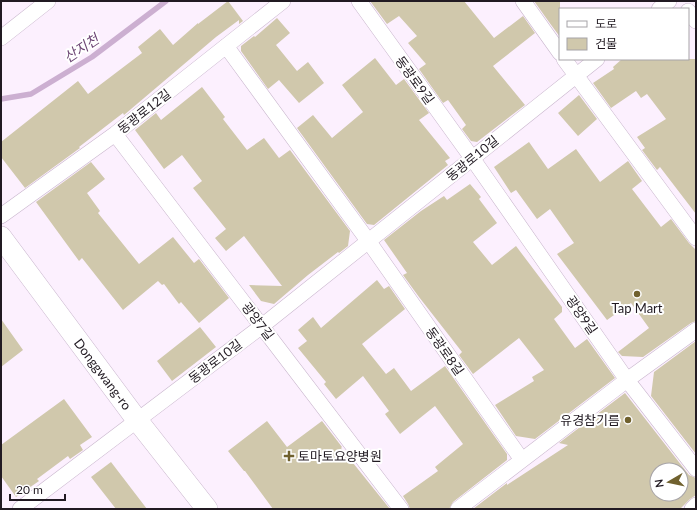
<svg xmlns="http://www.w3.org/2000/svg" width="697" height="510" font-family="Lato,'Noto Sans KR',sans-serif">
	<rect width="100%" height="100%" fill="#fcf0fe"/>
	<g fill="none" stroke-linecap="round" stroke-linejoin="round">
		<!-- stream -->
		<path stroke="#ccafd1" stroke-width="5.5" d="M1,99L31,94L92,57L166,1"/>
	</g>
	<!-- building -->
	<path fill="#d0c8ac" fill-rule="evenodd" d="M228,1L243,21L239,24V20L216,37L124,115L123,113L79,147L80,148L25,188L1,157V142L78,81L88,94L142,53L138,47L160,29L173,45L198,23V24Z
		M370,1H464L494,38L523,16L535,33L493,66L525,105L477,142L471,141L462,129L466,125L448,100L443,103L419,69L426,64L408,43L417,36L399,16L387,24Z
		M534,1H560V37L549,22Z
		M277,18L290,33L276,45L297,71L308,62L324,83L299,103L279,80L268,89L241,51V46L254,36L255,37Z
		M375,58L396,85L404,79L429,113L419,120L450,158L445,161L448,165L374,225L367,224L297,128L313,115L332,138L363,112L342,85Z
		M622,59H696V214L660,167L657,170L642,150L645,148L637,137L666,119L647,94L641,98L636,91L611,108L593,83L614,69L613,67Z
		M202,87L225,117L223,119L247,150L264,138L279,158L290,150L350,231L348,246L339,253L338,252L308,275L274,304L261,301L249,285L282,286L244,236L226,251L215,238L226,229L193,188L202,181L182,155L164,169L135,130L156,113L161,120Z
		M579,95L597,119L578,136L558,113Z
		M529,142L548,169L576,149L600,182L628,161L642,181L632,189L661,227L671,219L689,243L696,250V321L691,323L643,357L622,356L618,352L649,328L631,303L607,320L557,254L574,243L550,209L537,219L516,190L511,193L494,167Z
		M91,162L105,179L87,193L100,211L98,213L139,264L173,237L194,263L199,259L229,298L199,323L181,302L179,304L164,284L162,285L158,281L123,310L82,258L79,261L36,202Z
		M470,184L481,197L479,199L497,223L473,242L492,265L516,246L562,307V312L554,319L575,348L587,339L615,378L535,439L516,436L495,405L534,381L532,377L544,370L519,338L473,374L459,355L462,352L419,297L403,275L407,273L384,240L421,211L444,196L447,200Z
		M377,280L384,289L389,286L405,309L362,344L386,374L394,368L411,391L445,366L507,454V460L453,502L449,509H410L408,504L403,496L438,471L435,467L463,444L435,406L400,434L385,414L389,411L363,376L336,399L324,384L326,382L298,348L307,341L298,330L313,317L321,328Z
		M1,319L23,350L1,367Z
		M200,327L216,347L172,381L157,361Z
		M696,341V454L651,396L654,372Z
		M625,393L689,475L696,478V495L690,499L680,509H473L507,483V485L568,445L559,443ZM657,470H681V494H657Z
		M64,399L92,437L80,445L83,450L70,459L68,456L37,479L39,481L16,497L1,476V445Z
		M267,421L287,447L322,421L342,447L341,448L390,509H273L245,471H244L228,451Z
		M111,462L147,509H116L91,477Z"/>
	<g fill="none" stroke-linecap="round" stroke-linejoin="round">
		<defs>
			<path id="minor" d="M359,1L472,158L627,380L696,469
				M523,1L560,53
				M659,9L669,1
				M688,11L696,21
				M1,38L48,1
				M226,46L369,242L522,460
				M564,59L696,238
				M115,134L401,509
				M1,216L115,134L283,1
				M20,509L262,326L597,59
				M458,509L627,380L696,330
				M692,509L696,505"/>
			<path id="secondary" d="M1,237L137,420L207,509"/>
		</defs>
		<!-- minor casing -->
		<use href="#minor" stroke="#c9b6cd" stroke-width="16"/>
		<!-- secondary casing -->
		<use href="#secondary" stroke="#c9b6cd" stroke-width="22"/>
		<!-- minor -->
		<use href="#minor" stroke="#fff" stroke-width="15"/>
		<!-- secondary -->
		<use href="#secondary" stroke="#fff" stroke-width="21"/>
	</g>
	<!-- markers -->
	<g fill="#70612e" stroke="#fff" stroke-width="1.5">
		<circle cx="637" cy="294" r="4"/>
		<circle cx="628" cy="420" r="4"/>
		<path d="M287 450h4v4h4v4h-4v4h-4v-4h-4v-4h4z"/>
	</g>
	<g text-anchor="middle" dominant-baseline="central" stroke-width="4" stroke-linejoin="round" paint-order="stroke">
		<!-- street labels -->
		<g font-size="13" fill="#211a22" stroke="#fff">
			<text transform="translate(415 80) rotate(54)">동광로9길</text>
			<text transform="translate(144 111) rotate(-38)">동광로12길</text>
			<text transform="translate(472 158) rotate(-39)">동광로10길</text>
			<text transform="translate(582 315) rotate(55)">광양9길</text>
			<text transform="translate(258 321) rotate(53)">광양7길</text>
			<text transform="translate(445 351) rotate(55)">동광로8길</text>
			<text transform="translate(215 361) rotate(-37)">동광로10길</text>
			<text transform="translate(103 374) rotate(53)">Donggwang-ro</text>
		</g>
		<!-- poi labels -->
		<g font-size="13" fill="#211a22" stroke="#fff">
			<text x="637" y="308">Tap Mart</text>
			<text x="620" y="420" text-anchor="end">유경참기름</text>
			<text x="298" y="456" text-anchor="start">토마토요양병원</text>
		</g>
		<!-- water labels -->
		<g font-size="14" font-style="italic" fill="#6c4573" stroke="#fff">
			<text transform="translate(81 48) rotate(-34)">산지천</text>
		</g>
	</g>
	<!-- border -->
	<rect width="697" height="510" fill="none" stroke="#211a22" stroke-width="4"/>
	<!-- legend -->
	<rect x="559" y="8" width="130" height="52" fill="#ffffff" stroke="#a6a3a7"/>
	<rect x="567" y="21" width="20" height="6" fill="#ffffff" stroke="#a6a3a7"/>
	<text x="595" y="28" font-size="12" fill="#211a22">도로</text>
	<rect x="567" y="38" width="20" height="12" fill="#d0c8ac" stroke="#a6a3a7"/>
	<text x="595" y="48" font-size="12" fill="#211a22">건물</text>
	<!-- north arrow -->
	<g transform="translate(669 482) rotate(261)"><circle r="19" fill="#ffffff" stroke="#a6a3a7"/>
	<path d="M0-3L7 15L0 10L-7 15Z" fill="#70612e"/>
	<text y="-6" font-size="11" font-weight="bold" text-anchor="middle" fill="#211a22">N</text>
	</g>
	<!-- scale -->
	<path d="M10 494v6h55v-6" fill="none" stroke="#211a22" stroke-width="2"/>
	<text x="16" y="494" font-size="12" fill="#211a22" stroke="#ffffff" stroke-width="3" paint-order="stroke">20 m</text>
</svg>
